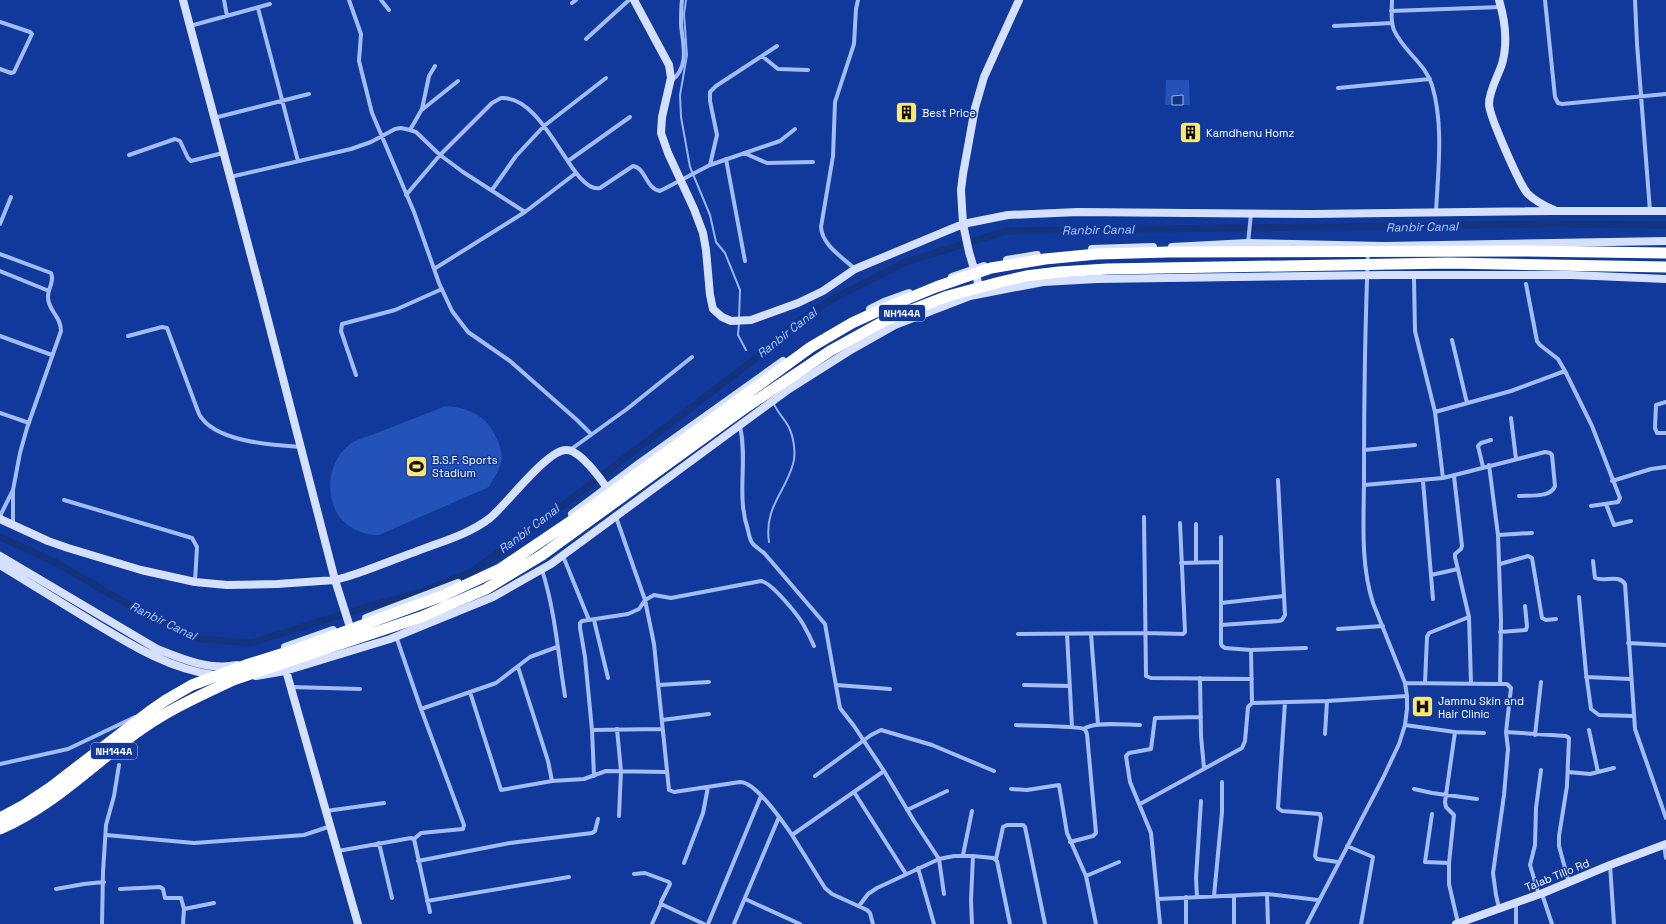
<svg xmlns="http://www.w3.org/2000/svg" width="1666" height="924" font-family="'Space Grotesk',sans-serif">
	<rect width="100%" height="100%" fill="#10399b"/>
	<!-- green -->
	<path fill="#2352b9" d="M1166,80H1189L1190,105H1165Z
		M446,406C469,408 486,415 496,437C499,443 502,452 502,458C501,468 493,479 489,487L379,535C363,536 343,526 336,511C325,489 330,460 349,445C355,439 367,437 374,434C398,425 422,415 446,406Z"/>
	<!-- water -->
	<path fill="#14337e" stroke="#95b5f8" d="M1183,95V105H1172V96Z"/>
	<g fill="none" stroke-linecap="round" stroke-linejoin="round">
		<!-- stream -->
		<path stroke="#95b5f8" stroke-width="2" d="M686,0L684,14L687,55L680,95L681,117L690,167L710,215L716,242L725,253L740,290L739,318
			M739,323L738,335L746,350
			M769,542C764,507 785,493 793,464C796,455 794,439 790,430C787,421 778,414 774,404"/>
		<!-- canal -->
		<path stroke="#14337e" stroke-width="7" d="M0,537L55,562L148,616L200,639L251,643L363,608L416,594L471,572L537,525L759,356L793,325L829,301L903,263L1006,231L1551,224L1666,225"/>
		<!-- street -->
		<path stroke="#a3bdf4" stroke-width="4" d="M224,0L227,16
			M349,0L361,34L359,61L372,113L414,212L439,283L452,311L468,332L510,361L577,420L591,434
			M381,0L389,10
			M1392,0C1392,10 1390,21 1394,30C1403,51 1425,63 1432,85C1444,125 1438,171 1436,212
			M1545,0L1555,97L1558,103L1562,104L1666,94
			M1635,0L1637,44L1650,211
			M572,3L576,0
			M258,8L298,161
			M1391,11L1501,7
			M0,22L30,32L32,34L14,72L11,73L0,69
			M190,26L270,4
			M1334,26L1392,23
			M586,39L629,0
			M762,56L778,69L808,70
			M671,81C690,67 683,45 681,25C681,17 681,8 682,0
			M1338,88L1430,79
			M423,109L458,81
			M214,118L309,94
			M410,130L422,109L429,76L435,66
			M744,153L767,163L813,162
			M129,155L175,139L180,141L188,158L191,161L223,153
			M726,159L745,261
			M568,161L630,117
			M710,165L717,135L710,101V92L716,86L777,46
			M230,177L351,149L371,142L395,129L401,128L410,130L416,132L440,155L463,172L525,212
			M492,190L516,156L544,126L606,78
			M406,195L440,155L492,103L501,98C547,96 571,194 600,188L633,166C646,168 646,189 660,191L710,165L780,141L795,129
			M0,224L11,197
			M1248,243L1251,214
			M0,254L51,273C55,282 47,289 48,298C49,312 61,316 61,331L27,428L20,453L13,490V524
			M434,269L525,212L576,173
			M855,269C842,257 822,245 821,227L833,156L835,102L854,44L856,9L858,0
			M0,271L49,291
			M1414,279L1415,331L1435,412L1443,478
			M1526,284L1537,341L1540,345L1558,359L1565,371L1592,426L1620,498L1618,502L1591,506
			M0,336L52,355
			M128,336L162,327L167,328L199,414C214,442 272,445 301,447
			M1452,340L1467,403
			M356,375L341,331L342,324L395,310L442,289
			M1666,402L1656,405L1655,428L1657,433H1666
			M1435,412L1511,391L1565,371
			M0,413L29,423
			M1511,418L1516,459
			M740,426C748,461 736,495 748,530C749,535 750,541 753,544C757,548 762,551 765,554L825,624L840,708L854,726L884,771L914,821L939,859L944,894
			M570,450L627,409L692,357
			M1364,450L1415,445
			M1489,465L1498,535L1501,620L1500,684
			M1483,467L1478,446L1481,443L1491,440
			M1454,476L1462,546L1461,549L1455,554V557L1469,617L1471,684
			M1423,481L1433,599
			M1612,481L1651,469L1666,467
			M1364,485L1443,478L1545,452L1550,453L1552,455L1555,486C1551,498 1529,495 1519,496
			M64,500L192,538L197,547L195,582
			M1606,504L1614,525L1631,521
			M0,516L12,492
			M616,517L645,600L654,644L669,790L674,792L740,782C756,782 783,822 792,835
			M1144,517L1146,676L1151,678L1252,679
			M1498,535L1532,533
			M1221,537V644L1222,646L1225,648L1251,650L1252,703
			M563,556L589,620
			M1593,561L1595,578C1604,582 1619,574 1625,584L1635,729L1666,818
			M1181,563L1221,562
			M1196,563V524
			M1500,564L1528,556L1532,558L1542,618L1546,620L1556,619
			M542,570C555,610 558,654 565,696
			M1431,575L1458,569
			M1579,597L1586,673L1591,709L1599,715L1633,716
			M1221,603L1284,596
			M594,620L608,678
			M1221,625L1279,621L1282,620L1285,615L1278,480
			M1338,629L1383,626
			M1500,632L1526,630L1527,626L1525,606
			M1018,634L1146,633L1183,634L1185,632L1180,523
			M1067,634L1072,727
			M1091,634L1098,725
			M396,636L421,709L464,825L463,829L421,833L414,839
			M1628,643L1666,645
			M1251,650L1306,648
			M518,667L548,761L552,781
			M1586,677L1630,679
			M1200,678L1201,736L1204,768
			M1405,683L1495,684H1507L1511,688L1506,732L1508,749L1504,795L1493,873L1496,895L1499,908
			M1425,683L1427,637L1429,633L1469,617
			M658,685L709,682
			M836,685L890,689
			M1024,685L1070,686
			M291,687L360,689
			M470,692L501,790L552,781L584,779L606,771L667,772
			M1285,702L1278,808L1282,811L1320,814L1321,818L1315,856L1317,859L1338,862
			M421,709L496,683L530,657L557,647
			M662,720L709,714
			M1016,725C1026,726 1079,726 1084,729C1086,730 1086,732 1087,734L1096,833L1093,836L1070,842
			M1405,725L1455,732L1484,733
			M617,729L621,771L619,816
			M1084,729C1092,721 1128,725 1140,725
			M592,730L662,729
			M1589,730L1598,772
			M1455,732L1445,802L1446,807L1454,815L1449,863V884L1458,923
			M1506,732L1566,736L1569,738L1567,786L1559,836V846L1569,883
			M1325,734L1327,701
			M1535,735L1541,682
			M0,764L68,749L135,717
			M1568,772L1590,774L1614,768
			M594,776L592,730L585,657L580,628V623L582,621L628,614L639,609L645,600L654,595L671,598L761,581C772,583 797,614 803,624C807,631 811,639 814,646
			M815,776L871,735L881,730L932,745L994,771
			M1011,789L1027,790L1059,785L1067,833L1086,876L1096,924
			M1414,789L1432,793L1477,799
			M854,792L906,874
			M1140,804L1242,748L1245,741L1248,707L1252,703L1327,701L1407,696
			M907,810L947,791
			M326,811L384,803
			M1432,814L1425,862L1449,863
			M106,835L194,843L304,835L331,826
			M379,843L392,898
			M1664,845L1666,858
			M1347,846L1373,857L1361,924
			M338,851L411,838L414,839L430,912
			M963,855L972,811
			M996,859L1003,827L1007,825H1023L1025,827L1045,924
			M418,861L510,843L592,833L595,831L598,819
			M684,863L703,813L708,787
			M1610,865L1614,924
			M918,868L934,924
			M634,874L645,873L669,882L670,884L661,902V904L704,924
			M1086,876L1119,862
			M56,889L84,884L104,882
			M120,889L160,887L163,889L165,898H181L184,909L183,924
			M1267,894L1268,924
			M1542,894L1552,924
			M1539,895L1530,865L1535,845L1536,808L1541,770
			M1214,896L1222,812V782
			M1234,896V924
			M1186,897V924
			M1197,897L1196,878L1201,801
			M745,899L800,924
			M1158,899L1267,894L1318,900
			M427,901L569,877
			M859,906L868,894L877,888L939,859L954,856H973L993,858L997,861L1010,924
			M184,909L214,903
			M102,924L103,872L106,825L114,796L119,765
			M652,924L661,904
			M708,924L761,796
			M734,924L779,817
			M873,924L870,913L867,910L832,894L825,888L792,835L884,771
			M972,924L971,900L973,856
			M1160,924L1151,833L1130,782L1126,756L1129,753L1151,749L1155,718L1201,717
			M1307,924L1383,778L1399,744L1405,725L1407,709V696L1405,683L1373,603C1360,563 1364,518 1364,477C1364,402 1365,327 1368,253
			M1516,924V903"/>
		<!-- secondary -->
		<path stroke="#d4e0fd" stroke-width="8" d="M183,0L262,297L335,580L349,624
			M634,0L669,65L671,78L662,117L661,133L668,153L694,209L703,233L706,250L710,295L713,309L722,317L731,321L751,320L798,303L823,291L855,269L963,224L1008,215L1078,212L1311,214L1554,211H1666
			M1499,0C1505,20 1508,43 1502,64C1498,76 1489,91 1489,104C1489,115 1520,186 1528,194C1535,201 1545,206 1554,210
			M1172,247L1248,243L1384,246L1666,241
			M1092,249L1153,247
			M1007,260L1037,255
			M952,277L984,266
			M974,292L977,288L978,282L969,252L963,224L961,190L963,174L975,108L984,77L1019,0
			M870,309L884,302L909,293
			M572,514L640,463L783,361
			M0,519L48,541L68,548L141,570L195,582L227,585L277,584L335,580L346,577C369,570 392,560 415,552C440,542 468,535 490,518C506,505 547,450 566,450C579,449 600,478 607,488
			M0,556L157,649C182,659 210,671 237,665
			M0,565C29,583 59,601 88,619C128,643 168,669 215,675
			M366,618L458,583
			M285,647L333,630
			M285,667L358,924
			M256,676L285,671L390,639L493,597L551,564L789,389L849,351L895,325L970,296L1043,282L1097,279L1385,275H1572L1666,279
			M1456,924L1543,893L1610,865L1666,844"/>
		<!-- highway -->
		<path stroke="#fff" stroke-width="11" d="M0,829C49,808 89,769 132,736C163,712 197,697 233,680"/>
		<!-- highway-bridge -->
		<path stroke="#fff" stroke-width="11" d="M233,680L421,617L486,589L542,555L742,410L830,351L886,320L948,296L1000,282L1026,276L1059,272L1107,269L1448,263L1666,267
			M0,818L24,805L51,787L150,711L166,700L192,685L249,664L300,648L442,596L500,569L586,511L811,347L852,323L878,311L936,287L991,268L1045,259L1097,254L1168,252L1526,251L1666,253"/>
	</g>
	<!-- icons -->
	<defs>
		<symbol id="building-square" viewBox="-11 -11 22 22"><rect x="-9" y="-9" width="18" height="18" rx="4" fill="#ffe867" stroke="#10399b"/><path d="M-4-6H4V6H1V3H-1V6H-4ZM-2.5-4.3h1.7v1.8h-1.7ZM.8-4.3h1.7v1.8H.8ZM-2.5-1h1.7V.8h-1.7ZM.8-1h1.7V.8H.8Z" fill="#111"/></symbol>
		<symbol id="stadium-square" viewBox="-11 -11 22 22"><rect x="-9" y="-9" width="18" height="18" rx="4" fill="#ffe867" stroke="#10399b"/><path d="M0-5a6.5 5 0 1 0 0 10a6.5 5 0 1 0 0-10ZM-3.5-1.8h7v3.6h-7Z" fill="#111"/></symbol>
		<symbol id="hospital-square" viewBox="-11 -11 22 22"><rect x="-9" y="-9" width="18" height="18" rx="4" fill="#ffe867" stroke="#10399b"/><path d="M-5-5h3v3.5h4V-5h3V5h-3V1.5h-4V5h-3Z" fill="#111"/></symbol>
	</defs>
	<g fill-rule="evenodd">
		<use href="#building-square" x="894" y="100" width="25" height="25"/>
		<use href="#building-square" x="1178" y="120" width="25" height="25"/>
		<use href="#stadium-square" x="404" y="454" width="25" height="25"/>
		<use href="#hospital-square" x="1410" y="694" width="25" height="25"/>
	</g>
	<g text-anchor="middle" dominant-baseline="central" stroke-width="3" stroke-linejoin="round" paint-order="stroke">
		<!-- shield labels -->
		<g fill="#10399b" stroke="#b7c4e1" stroke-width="1">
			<rect x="879" y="305" width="46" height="16" rx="3"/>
			<rect x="91" y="743" width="46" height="16" rx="3"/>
		</g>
		<g font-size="10" font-weight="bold" fill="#fff">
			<text x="902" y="313">NH144A</text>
			<text x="114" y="751">NH144A</text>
		</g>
		<!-- poi labels -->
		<g font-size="11" fill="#fff" stroke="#10399b" text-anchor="start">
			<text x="922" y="113">Best Price</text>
			<text x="1206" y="133">Kamdhenu Homz</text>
			<text x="432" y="460">B.S.F. Sports<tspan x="432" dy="13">Stadium</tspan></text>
			<text x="1438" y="701">Jammu Skin and<tspan x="1438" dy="13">Hair Clinic</tspan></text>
		</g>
		<!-- street labels -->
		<g font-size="11" fill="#fff" stroke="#10399b">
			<text transform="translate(1557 875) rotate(-22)">Talab Tillo Rd</text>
		</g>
		<!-- water labels -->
		<g font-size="12" font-style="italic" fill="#b0c8fb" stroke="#10399b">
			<text transform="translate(1422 227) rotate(-1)">Ranbir Canal</text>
			<text transform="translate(1098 230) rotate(-1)">Ranbir Canal</text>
			<text transform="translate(787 333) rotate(-38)">Ranbir Canal</text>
			<text transform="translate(529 529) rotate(-37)">Ranbir Canal</text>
			<text transform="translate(163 621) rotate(26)">Ranbir Canal</text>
		</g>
	</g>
</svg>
